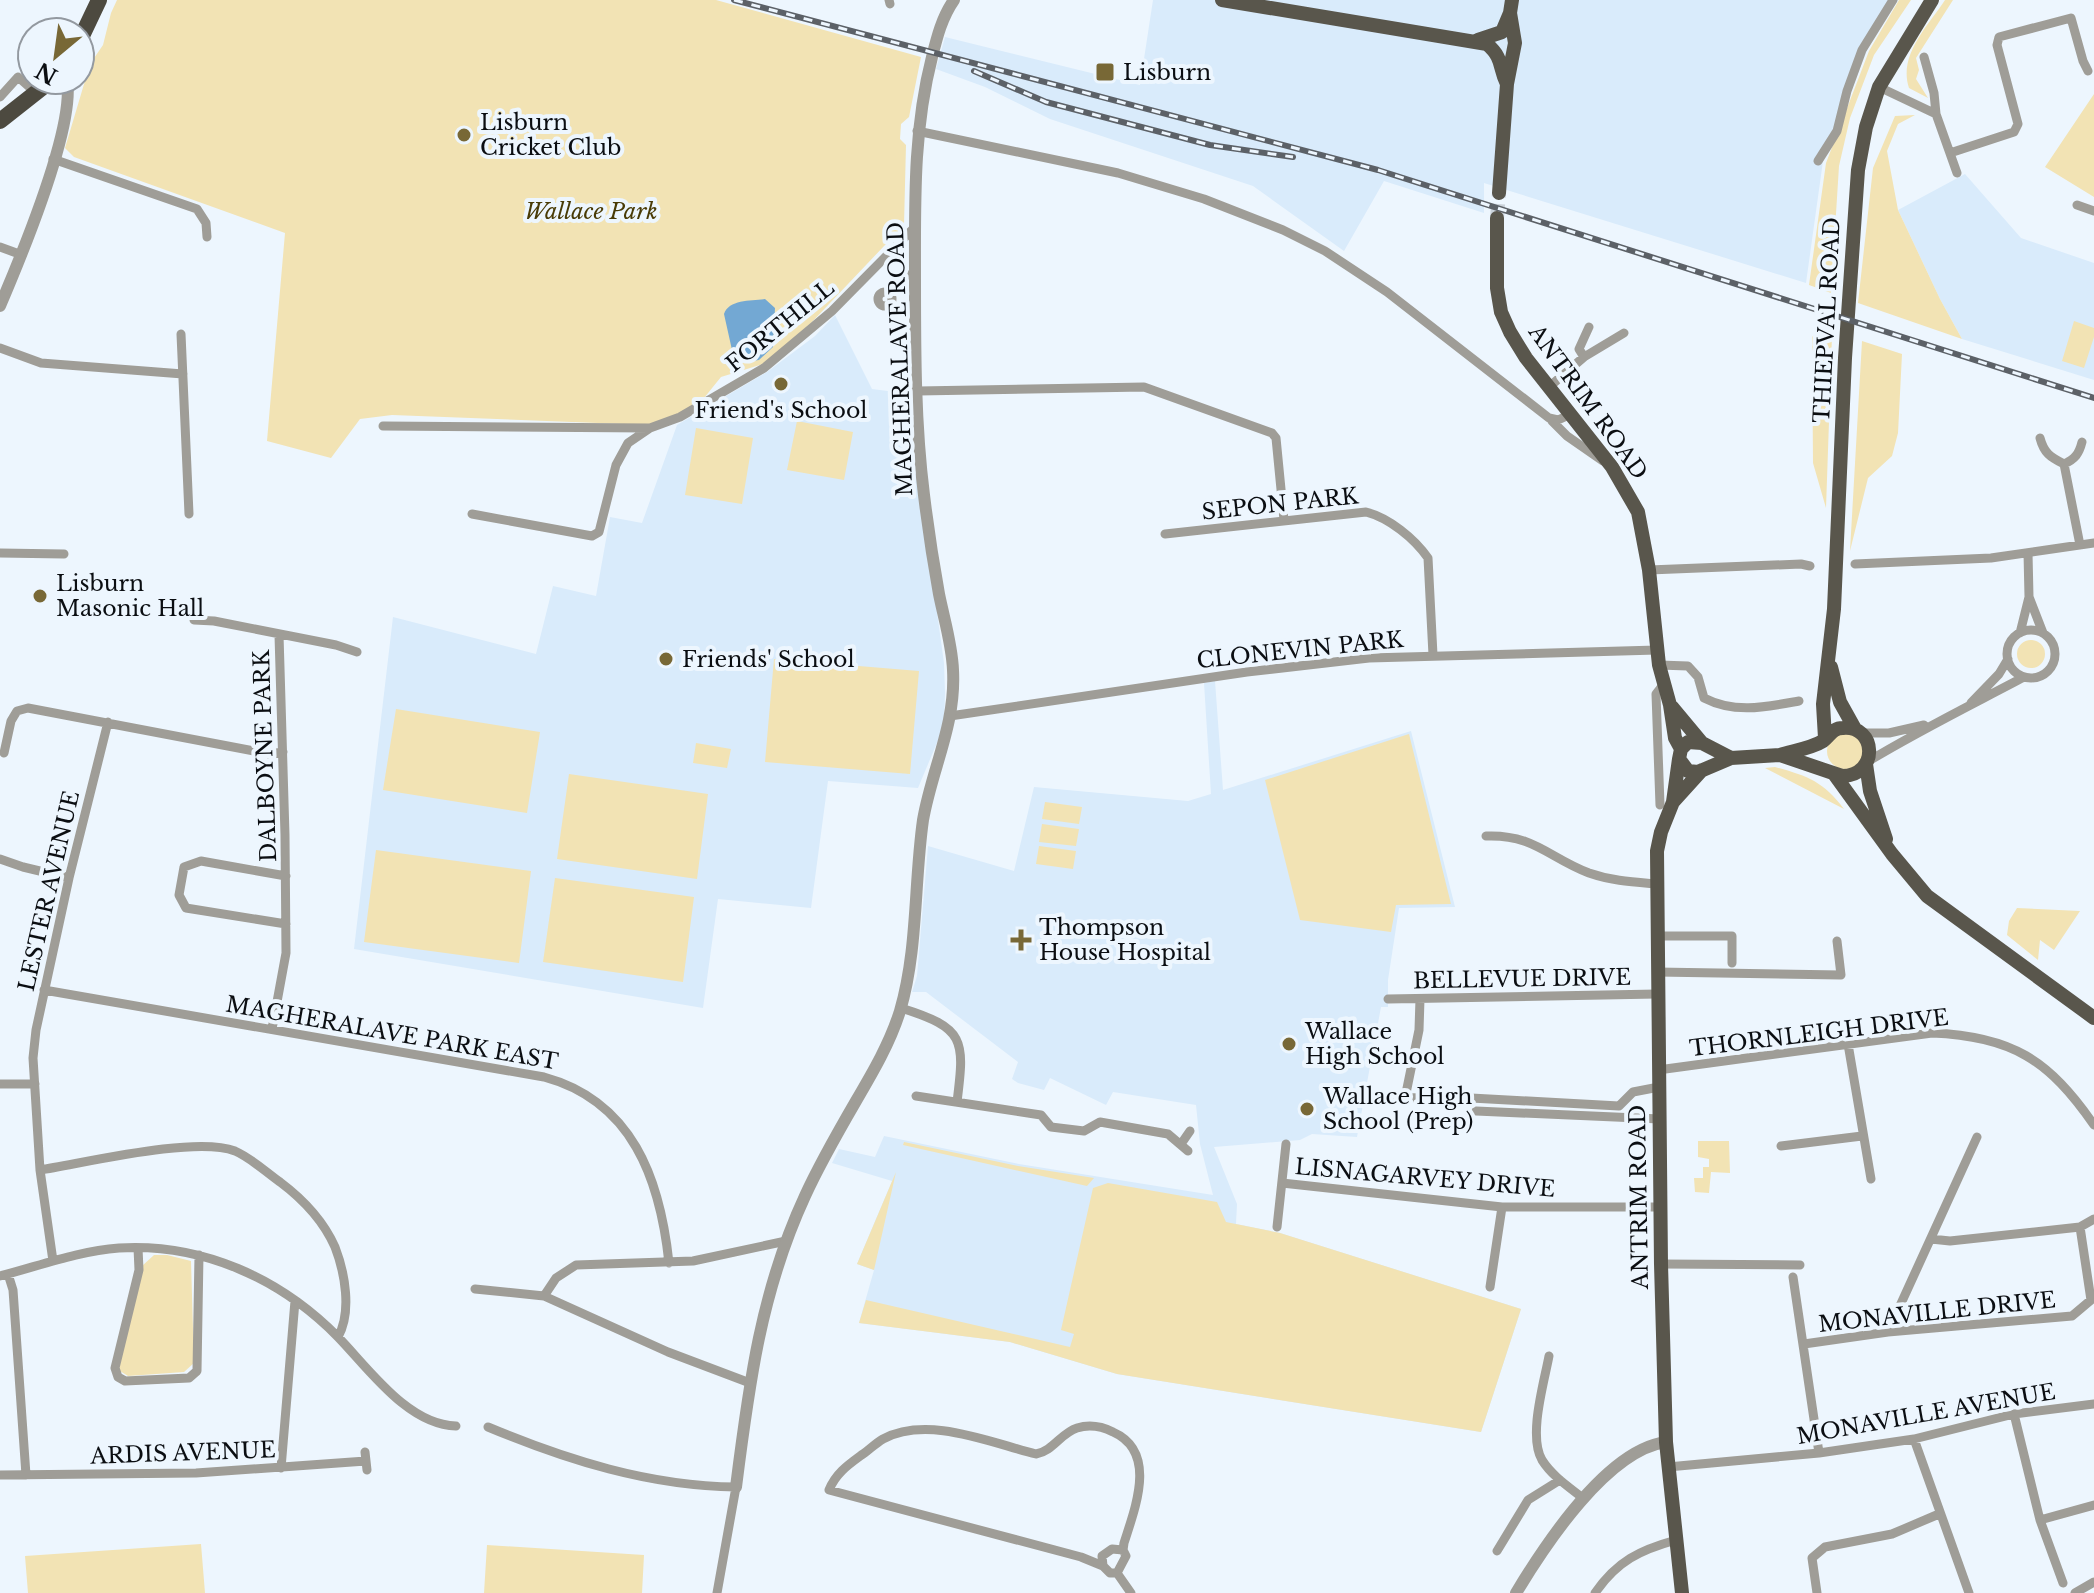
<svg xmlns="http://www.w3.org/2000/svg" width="2094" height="1593" font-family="'Libre Baskerville',serif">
	<rect width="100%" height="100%" fill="#edf6fe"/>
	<!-- built -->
	<path fill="#d9ebfb" d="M1153,0H1898L1868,48L1823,161L1806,283L1484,183V213L1384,181L1344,251L1253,186L1050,119L985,87L936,69L945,37L1140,85Z
		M1965,174L2021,238L2094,263V380L1962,339L1940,299L1898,210Z
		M835,315L872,389L911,394L917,467L944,663L945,693L944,726L918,788L828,781L811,908L718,899L703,1008L354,949L393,617L536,654L553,586L596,596L610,517L642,523L677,425L767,372L815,336Z
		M1215,681L1223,790L1411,731L1455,907L1399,908L1388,980V1007H1381L1357,1137L1312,1134L1300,1140L1214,1147L1237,1204L1236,1224L1280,1233L1521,1309L1481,1432L1117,1374L1010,1342L859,1323L874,1270L857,1264L892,1181L832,1163L839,1149L875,1157L884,1136L1019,1164L1213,1195L1200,1144L1196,1105L1113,1092L1106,1105L1050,1078L1044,1090L1018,1083L1012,1079L1018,1062L926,992H912L917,976L928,846L1014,871L1034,787L1188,801L1211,794L1204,683Z"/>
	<!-- green -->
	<path fill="#f2e3b4" d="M117,0H716L921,57L909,117L901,124L900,139L906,145L904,225L811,323L763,364L721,377L704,398L679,414L649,425L392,415L360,419L331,458L267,441L285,233L74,157L65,148L90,64L103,45L111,13Z
		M1899,0H1911L1874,55L1850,118L1839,166L1831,293L1809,285L1826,163L1869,51Z
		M1945,0H1953L1916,58L1919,70L1916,79L1928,98L1909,88C1898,55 1928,26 1945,0Z
		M2094,94V197L2045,167Z
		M1915,115L1898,124L1887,151L1898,210L1940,299L1962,339L1858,303L1873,168L1895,116Z
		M2074,321L2094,328V337L2084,368L2062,361Z
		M1817,332L1832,335L1826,508L1813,463L1812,337Z
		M1862,341L1902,354L1898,433L1892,456L1868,478L1850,551Z
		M797,421L853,432L844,480L787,470Z
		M696,428L753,438L742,504L685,495Z
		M2017 654a14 14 0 1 1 28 0a14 14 0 1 1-28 0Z
		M774,659L919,671L910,774L765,762Z
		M396,709L540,732L527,813L383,790Z
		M1827 751a18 18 0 1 1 36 0a18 18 0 1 1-36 0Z
		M1409,734L1451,904L1396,905L1391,932L1300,920L1265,780Z
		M696,743L731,749L727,768L693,763Z
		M1775,767C1807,776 1823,781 1844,809L1765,768Z
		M569,774L708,794L697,879L557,859Z
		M1045,802L1082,807L1079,824L1042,819Z
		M1042,824L1079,829L1076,846L1039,842Z
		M1039,846L1076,851L1073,869L1036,864Z
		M376,850L531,871L519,963L364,942Z
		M555,878L694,897L683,982L543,962Z
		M2017,908L2080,911L2054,950L2040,940L2038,960L2007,935L2009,921Z
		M1698,1141H1729L1730,1173L1711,1172L1709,1193L1695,1192L1694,1178H1703V1167H1709V1159L1698,1157Z
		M904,1142L1018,1166L1094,1178L1087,1186L903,1145Z
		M896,1172L874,1270L857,1264Z
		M1108,1183L1217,1202L1226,1222L1280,1233L1521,1309L1481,1432L1117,1374L1010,1342L859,1323L866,1300L1070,1347L1074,1334L1061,1330L1093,1188Z
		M154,1255H167L191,1261L194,1363L184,1372L128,1376L120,1371L119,1365L142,1266Z
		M201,1544L205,1593H28L25,1556Z
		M487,1545L644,1555L642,1593H484Z"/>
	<!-- water -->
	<path fill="#73a8d3" d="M765,299L775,308L773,347L759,360L738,363L733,356L736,353L735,349L732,350L724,314C729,299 751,301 765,299Z"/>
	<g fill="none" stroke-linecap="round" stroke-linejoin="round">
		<!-- primary-tunnel -->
		<path stroke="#cbd3db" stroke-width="14" stroke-dasharray="14 7" stroke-linecap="butt" d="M1497,218L1499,193"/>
		<!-- minor -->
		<path stroke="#9f9d97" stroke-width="9" d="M889,0L890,4
			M1924,57L1934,93L1936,114
			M1879,87L1936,114L1957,173
			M0,97L18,77L36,93
			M917,131L1118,173L1204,199L1283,230L1325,251L1387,292L1549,418L1558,420L1569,415
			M1950,153L2014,132L2018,124L1997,45L1999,37L2071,18L2083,61L2088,71
			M53,159L197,209L206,223L207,237
			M1818,161L1837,131L1847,91L1862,50L1893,0
			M2077,205L2094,211
			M0,247L22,255
			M878 299a7 7 0 1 1 14 0a7 7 0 1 1-14 0Z
			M888,292L901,276L915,274
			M181,334L189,514
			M0,348L41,363L183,374
			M1584,357L1579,349L1589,327
			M1549,387L1584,357L1624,333
			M918,391L1144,387L1272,433L1276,438L1284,520
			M1552,421L1567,436L1603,461
			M383,426L650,428L680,417L764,368L832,311L915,227
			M2040,438C2044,453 2050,457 2064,464C2075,459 2079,454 2082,442
			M2064,464L2080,545
			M472,514L592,536L599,532L616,465L628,443L650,428
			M1165,534L1366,512C1389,518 1414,538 1428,558L1433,655
			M0,553L64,554
			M1855,564L1991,558L2094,543
			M1649,570L1801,564L1810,566
			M2029,597L2043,633
			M194,620L214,621L336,645L357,652
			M2007 654a24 24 0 1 1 48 0a24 24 0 1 1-48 0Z
			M2020,633L2029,597L2028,553
			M1659,665L1688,666L1698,677L1704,698C1735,714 1766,707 1799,701
			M1971,703L1999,674L2008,659
			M950,716L1247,672L1369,658L1657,650
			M1862,733H1889L1924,725
			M4,753L11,721L17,711L28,708L270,754L283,752
			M1867,762C1918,731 1971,705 2024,677
			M1660,805L1656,694L1663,685
			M1486,836C1534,834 1549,858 1589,873C1612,881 1633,882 1657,884
			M0,859L23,867L69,878
			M286,924L186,908L179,895L184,867L201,861L286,876
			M1657,936H1732V963
			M1657,972L1841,975L1837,941
			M44,990L544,1077C632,1101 660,1178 669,1263
			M1388,999L1657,994
			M901,1008C965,1028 965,1039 957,1102
			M272,1029L286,953L285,835L279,635
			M1848,1044L1871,1179
			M1658,1070L1932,1033C2012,1036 2049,1060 2094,1125
			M0,1084H35
			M916,1096L1041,1115L1051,1127L1084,1131L1100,1122L1168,1134L1188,1151
			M1377,1097L1425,1098
			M1405,1098L1419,1030L1420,999
			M1471,1098L1619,1106L1633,1092L1659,1087
			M1476,1111L1660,1119
			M1181,1144L1190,1131
			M1781,1146L1862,1136
			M40,1170C85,1163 195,1136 235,1151C251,1158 266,1172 280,1182C304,1200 323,1220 335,1247C345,1273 352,1312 338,1337
			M1282,1183L1502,1207H1661
			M1277,1227L1286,1144
			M1931,1239L1950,1241L2080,1227L2094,1219
			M138,1248L139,1270L115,1368L118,1377L125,1381L189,1378L197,1371L199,1255
			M53,1261L40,1170L33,1058L36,1030L69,878L108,722
			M1661,1264L1800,1265
			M8,1274L13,1290L26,1475
			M0,1276C39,1266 78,1251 119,1248C202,1243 280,1278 338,1337C369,1369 408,1425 456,1426
			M1793,1277L1819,1453
			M1490,1287L1502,1207
			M475,1289L544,1296L668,1352L750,1383
			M544,1296L556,1278L576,1265L693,1261L786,1241
			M1888,1332L1977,1137
			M1804,1344L1888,1332L2072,1316L2091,1300L2080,1227
			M1549,1356C1544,1383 1528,1436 1542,1460C1552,1476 1569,1487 1584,1499
			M2014,1414L2040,1520L2063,1583
			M488,1427C567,1460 649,1486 736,1487L717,1593
			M1914,1439L1969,1593
			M365,1452L367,1470
			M1668,1467L1819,1453L1914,1439L2014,1414L2094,1404
			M281,1468L295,1301
			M0,1475L196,1473L366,1461
			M2040,1520L2094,1505
			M1497,1551L1528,1500L1560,1480
			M1103,1566L1081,1557L829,1490C836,1473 848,1465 863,1454C869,1450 876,1443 883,1439C928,1415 991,1443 1036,1454C1053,1451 1061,1433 1077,1428C1090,1424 1101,1426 1113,1432C1158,1452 1135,1508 1124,1543L1123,1550L1126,1556L1117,1573H1110L1103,1566L1102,1556L1112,1549L1123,1550
			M1117,1573L1131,1593
			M1595,1593C1617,1561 1640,1550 1676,1540
			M1817,1593L1812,1558L1825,1547L1892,1534L1939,1514
			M2075,1593L2094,1582"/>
		<!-- tertiary -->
		<path stroke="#9f9d97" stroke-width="12" d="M0,306C20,259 75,127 67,80
			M736,1487C749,1384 761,1291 805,1196C820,1163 838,1132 856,1101C873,1072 890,1043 900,1011C918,950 914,883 923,820C932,768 956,725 953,670C952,644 944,619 939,594C933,561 928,528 924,495C915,424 915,351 915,279C915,204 913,131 932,57C937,37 942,17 954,0
			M1516,1593C1545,1545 1607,1450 1666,1442"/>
		<!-- primary -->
		<path stroke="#59564c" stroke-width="14" d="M1222,0L1487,44C1504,59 1498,66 1507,84
			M1478,40L1502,32L1510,13
			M1499,193L1507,84L1515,43L1510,13L1512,0
			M1497,218V288L1501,312L1510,332L1526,358L1612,467L1638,512L1649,570L1659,665L1670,705L1675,738L1681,749
			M1831,667L1840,702L1855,729
			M1672,707L1702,743L1731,758
			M1825,738L1823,704L1834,609L1845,358L1858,170L1866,127L1879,87L1932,0
			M1702,743L1688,742L1681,749L1679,759L1688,771L1698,772L1731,758L1780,755L1842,776C1880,775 1876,725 1843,728C1832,728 1830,736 1823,741C1812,748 1793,751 1780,755
			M1679,759L1673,802L1661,832L1657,851L1661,1264L1666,1442L1682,1593
			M1866,764L1870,791L1886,839
			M1834,774L1892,854L1927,896L2094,1018
			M1673,802L1702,770"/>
		<!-- trunk -->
		<path stroke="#4d4a40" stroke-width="16" d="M80,40L99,0
			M0,121L52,80"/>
		<defs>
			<path id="rail" d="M734,0L1378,170L2094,398
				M974,71L1046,102L1210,145L1293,157"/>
		</defs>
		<!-- rail casing -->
		<use href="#rail" stroke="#5c6167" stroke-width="6"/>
		<!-- rail -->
		<use href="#rail" stroke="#edf6fe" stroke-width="3" stroke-dasharray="9" stroke-linecap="butt"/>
	</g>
	<!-- markers -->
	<g fill="#786836" stroke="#edf6fe" stroke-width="3">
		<rect x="1095" y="62" width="20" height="20" rx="4"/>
		<circle cx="464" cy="135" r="8"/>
		<circle cx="781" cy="384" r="8"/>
		<circle cx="40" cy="596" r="8"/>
		<circle cx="666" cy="659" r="8"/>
		<path d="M1017 928h8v8h8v8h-8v8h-8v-8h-8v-8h8z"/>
		<circle cx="1289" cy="1044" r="8"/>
		<circle cx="1307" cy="1109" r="8"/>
	</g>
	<g text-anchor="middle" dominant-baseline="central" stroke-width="8" stroke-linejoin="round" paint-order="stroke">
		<!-- poi labels -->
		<g font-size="22" fill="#0b0e12" stroke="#edf6fe" text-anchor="start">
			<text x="1123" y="72">Lisburn</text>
			<text x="480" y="122">Lisburn<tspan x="480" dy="25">Cricket Club</tspan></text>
			<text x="781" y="410" text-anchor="middle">Friend's School</text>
			<text x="56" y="583">Lisburn<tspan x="56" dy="25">Masonic Hall</tspan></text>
			<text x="682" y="659">Friends' School</text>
			<text x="1039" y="927">Thompson<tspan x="1039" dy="25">House Hospital</tspan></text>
			<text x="1305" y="1031">Wallace<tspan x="1305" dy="25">High School</tspan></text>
			<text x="1323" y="1096">Wallace High<tspan x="1323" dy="25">School (Prep)</tspan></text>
		</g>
		<!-- park labels -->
		<g font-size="22" font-style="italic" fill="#493b06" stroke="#edf6fe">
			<text x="591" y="211">Wallace Park</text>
		</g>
		<!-- street labels -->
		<g font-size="22" fill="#0b0e12" stroke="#edf6fe">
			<text transform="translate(1827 320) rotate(-87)">THIEPVAL ROAD</text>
			<text transform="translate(780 326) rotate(-39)">FORTHILL</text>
			<text transform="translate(900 359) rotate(-92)">MAGHERALAVE ROAD</text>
			<text transform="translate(1588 402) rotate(54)">ANTRIM ROAD</text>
			<text transform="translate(1280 504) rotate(-6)">SEPON PARK</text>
			<text transform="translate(1300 650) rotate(-6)">CLONEVIN PARK</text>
			<text transform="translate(265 756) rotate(-92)">DALBOYNE PARK</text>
			<text transform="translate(49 891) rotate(-77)">LESTER AVENUE</text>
			<text transform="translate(1522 979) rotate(-1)">BELLEVUE DRIVE</text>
			<text transform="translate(392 1033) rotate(10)">MAGHERALAVE PARK EAST</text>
			<text transform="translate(1819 1033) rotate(-7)">THORNLEIGH DRIVE</text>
			<text transform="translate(1425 1178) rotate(5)">LISNAGARVEY DRIVE</text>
			<text transform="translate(1639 1197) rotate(-91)">ANTRIM ROAD</text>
			<text transform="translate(1937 1312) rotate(-6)">MONAVILLE DRIVE</text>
			<text transform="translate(1926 1414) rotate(-10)">MONAVILLE AVENUE</text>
			<text transform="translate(183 1453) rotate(-2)">ARDIS AVENUE</text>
		</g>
	</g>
	<!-- north arrow -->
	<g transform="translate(56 56) rotate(209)"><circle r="38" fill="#edf6fe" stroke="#9399a0" stroke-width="2"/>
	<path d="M0-6L14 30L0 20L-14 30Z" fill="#786836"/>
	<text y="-12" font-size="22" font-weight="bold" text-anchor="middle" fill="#0b0e12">N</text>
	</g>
</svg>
